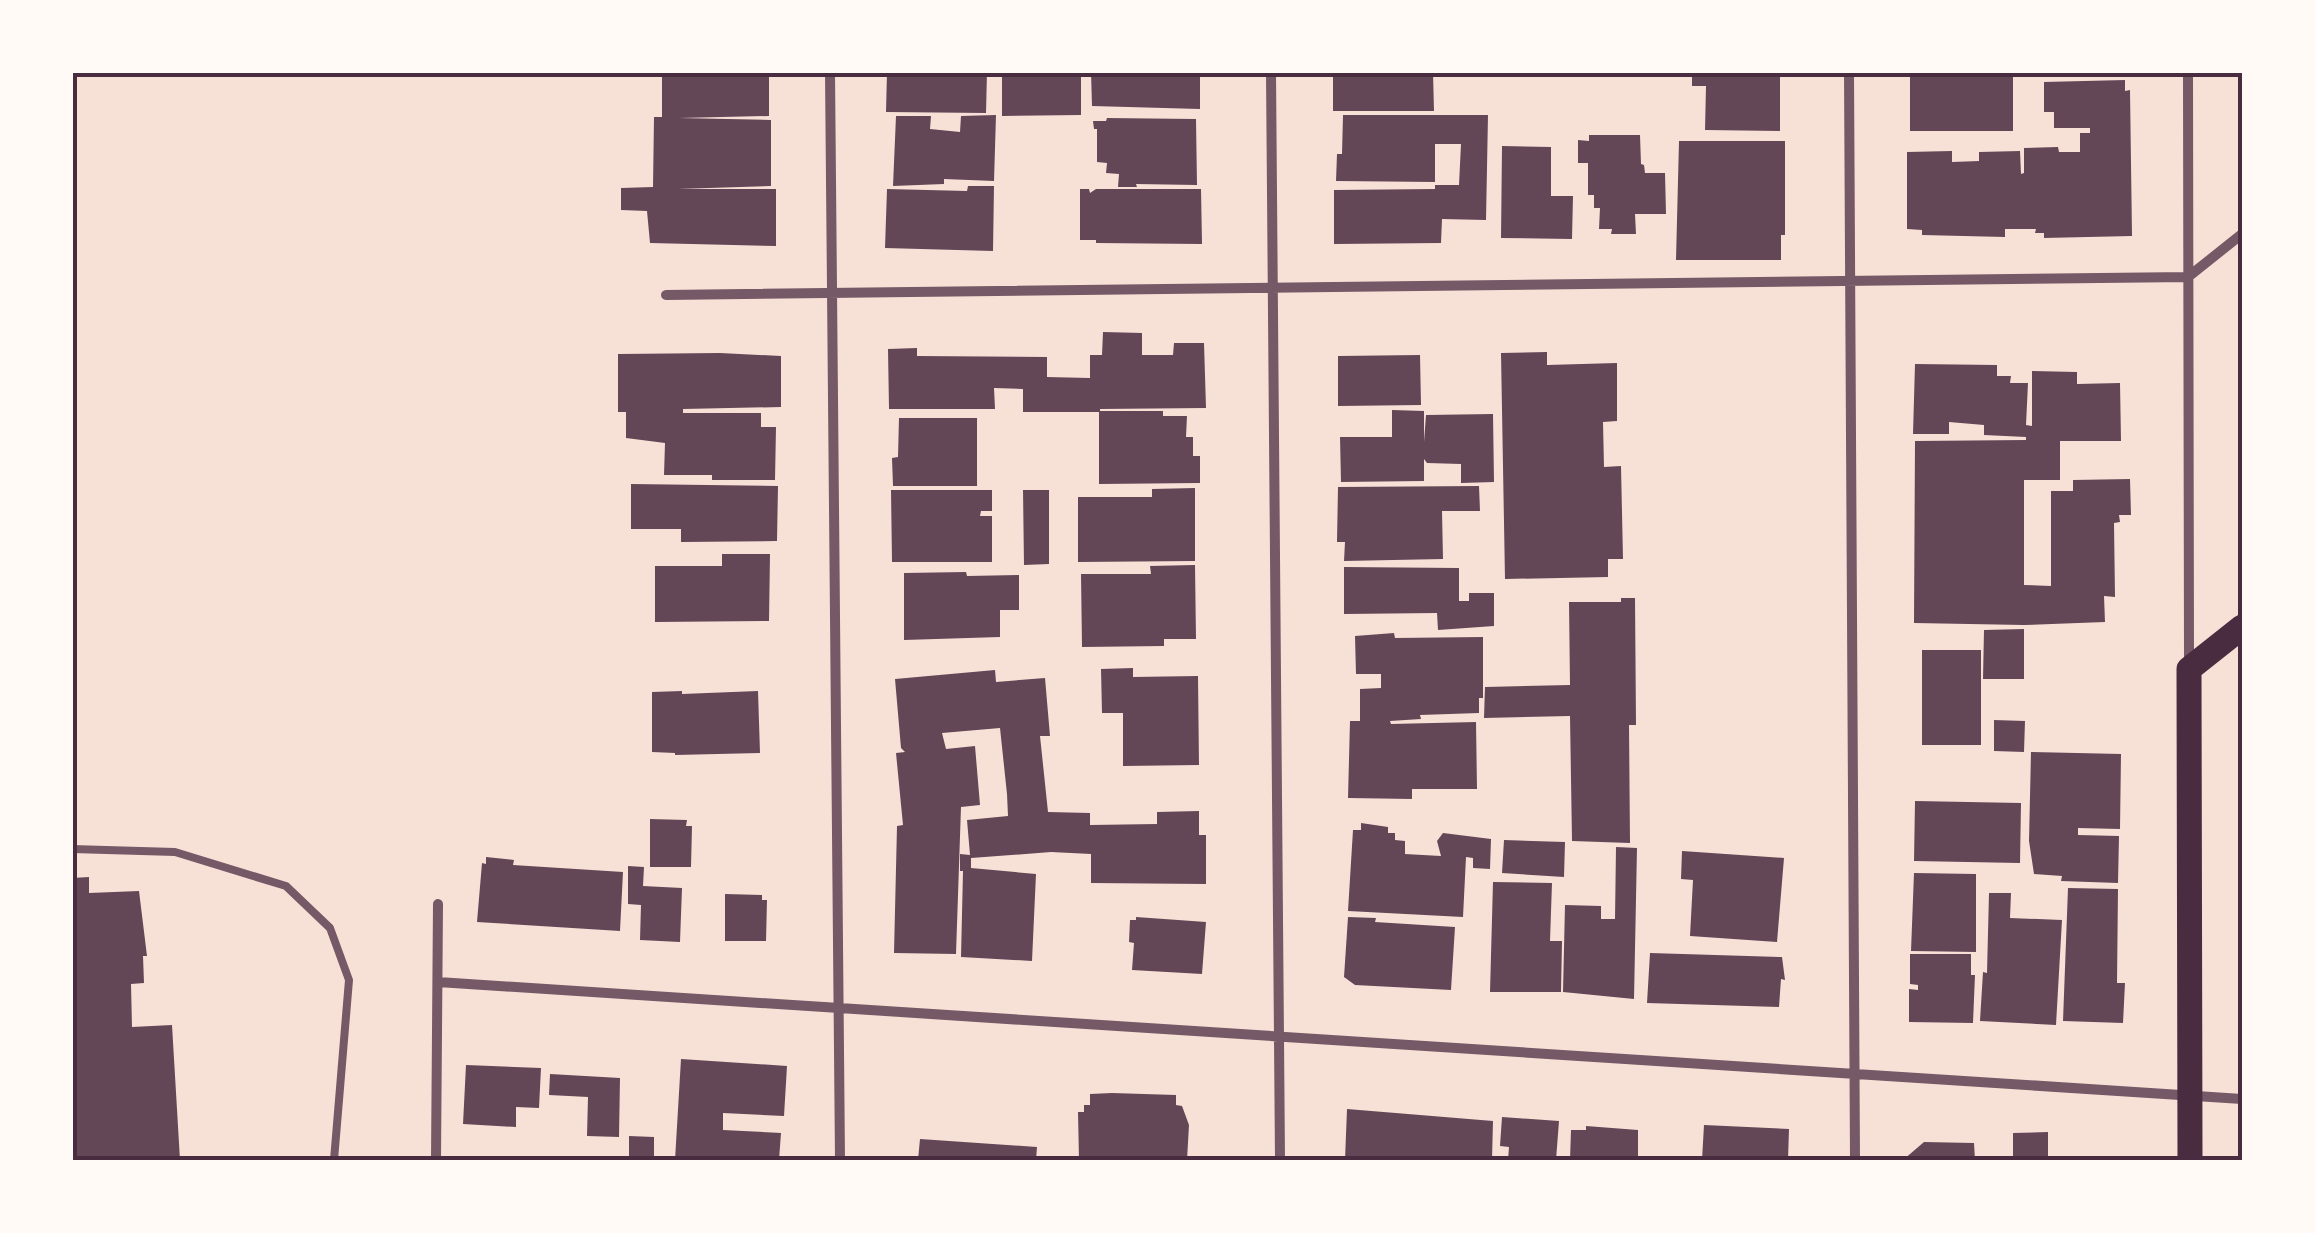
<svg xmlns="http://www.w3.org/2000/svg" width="2315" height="1233" font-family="Merriweather,serif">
	<rect width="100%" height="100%" fill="#f7e1d7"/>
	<!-- building -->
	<path fill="#644757" d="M662,72H769V116L679,118L771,120V186L678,189H776V246L650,243L647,211L621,210V188L653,187L654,117H662Z
		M887,72H987L986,113L886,112Z
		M1002,72H1081V115L1002,116Z
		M1091,72H1200V109L1092,106Z
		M1333,72H1433L1434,111H1333Z
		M1692,72H1780V131L1705,130L1706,86H1692Z
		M1910,72H2013V131H1910Z
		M2125,80V91L2130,90L2132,236L2044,238V233H2035L2036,229H2005V237L1922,235V230L1907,229V152L1952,151V162L1979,161V152L2020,151L2021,174L2024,173V148L2058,147L2059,152H2080V133H2090V128H2054V112H2044V82Z
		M996,115L994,181L944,179V184L893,186L896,116H931L930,129L960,132L961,116Z
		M1343,115H1488L1486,220L1442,219L1441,243L1334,244V190L1435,189V185H1459L1461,144H1435V182L1336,181L1337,154H1342Z
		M1107,118L1196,119L1197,185L1136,184L1137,187H1118L1119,174L1106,173L1107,163L1097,162V129H1094L1093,121H1106Z
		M1589,135H1640L1641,164L1644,165L1645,173H1665L1666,214H1635L1636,234H1611L1612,229H1599L1600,208H1594V195H1588V163H1578V140L1589,141Z
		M1679,141H1785V235H1781V260H1676Z
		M1502,146L1551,147V196H1573L1572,239L1501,238Z
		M968,186H994L993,251L885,248L887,189L967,191Z
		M1080,189H1089L1090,193L1096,189H1201L1202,244L1096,243V240H1080Z
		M1103,332L1142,333V355H1173L1174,343H1204L1206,408L1100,409V411H1163V416H1187L1186,437H1193V456H1200V483L1099,484V412H1023V389L994,388L995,409H889L888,349L917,348V356L1047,357V377L1090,378V355H1102Z
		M1547,352V365L1617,363V421L1603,422L1604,467L1621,466L1623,559H1608V577L1505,579L1501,353Z
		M720,353L781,356V407L683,409V413H761V427H776L775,480H712V475H664L665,443L626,438V412H618V354Z
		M1420,355L1421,405L1338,406V356Z
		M1915,364L1997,365V376H2011L2010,383H2028L2026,425L2032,426V371L2077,372V384L2120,383L2121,441H2060V480H2024V585L2051,586V491H2073V480L2130,479L2131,515H2119L2120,522L2114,523L2115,597L2104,596L2105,622L2024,625L1914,623L1915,441L2026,440V437L1984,435V425L1949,422V434H1913Z
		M1392,410L1424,411V442L1426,415L1493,414L1494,482L1461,483V464L1427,463L1424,459V481L1341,482L1340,437H1392Z
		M899,418H977V486H893L892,458L898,457Z
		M631,484L778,486L777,541L681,542V529H631Z
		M1479,486L1480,511H1442L1443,559L1344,561L1345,542H1337L1338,487Z
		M1195,488V561L1078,562V497H1152V489Z
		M891,490H992V511H981L980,516H992V562H892Z
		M1023,490H1049V564L1024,565Z
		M722,554H770L769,621L655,622V566H722Z
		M1195,565L1196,639H1164V646L1082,647L1081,574H1151L1150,566Z
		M1344,567L1459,568V601H1469V593H1494V626L1438,630L1437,613L1344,614Z
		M966,572L967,576L1019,575V610H1000V637L904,640V573Z
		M1621,598H1635L1636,725H1629L1630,843L1572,841L1570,716L1484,718L1485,687L1570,685L1569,602H1621Z
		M2024,629V679H1983L1984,630Z
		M1394,633L1395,638L1483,637V698H1479V713L1420,715L1421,719L1390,721L1391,724L1476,722L1477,789H1412V799L1348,798L1350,721H1360V689L1381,688V674H1356L1355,636Z
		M1922,650H1981V745H1922Z
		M1133,668V677L1198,676L1199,765L1123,766V713H1102L1101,669Z
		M995,670L996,682L1045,678L1050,736H1040L1048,812L1090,813V825L1157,824V812L1199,811V835H1206V884L1091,883V854L1051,852L971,858V868L1036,874L1032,961L961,957L963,871H960V854L970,855L967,820L1008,816L1007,794L1000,728L942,733L946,749L975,746L980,805L961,807L956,954L894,953L897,826L903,825L896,753L905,752L901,748L895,679Z
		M682,691V694L758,691L760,753L675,755V753L652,752V692Z
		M1994,720L2025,721L2024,752L1994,751Z
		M2031,752L2121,754L2120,829L2078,828V835L2119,836L2118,883L2061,881L2062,876L2034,874L2029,841Z
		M1915,801L2021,803L2020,863L1914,861Z
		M650,819L687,820L686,826H692L691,867H650Z
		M1361,823L1388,827V833H1395V840L1405,841V854L1441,856L1437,841L1443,833L1491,839L1490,869L1473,868V858L1466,857L1463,917L1348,911L1353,830H1361Z
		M1504,840L1565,842L1564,877L1502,873Z
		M1616,847L1637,848L1634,999L1563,992L1565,905L1601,906V919H1615Z
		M1682,851L1784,858L1777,942L1690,936L1693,880L1681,879Z
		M486,857L514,860L513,865L623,872L620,931L477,922L482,863L486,864Z
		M628,866L644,867L643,886L682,888L680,942L640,940L641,905L628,904Z
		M1914,873L1976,874V952L1911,951Z
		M89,877V893L139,891L147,956H143L144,983L131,984L132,1027L172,1025L180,1160H72V878Z
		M1493,882L1552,883L1550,941H1562L1561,992H1490Z
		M2068,888L2118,889L2117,983H2125L2123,1023L2063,1021Z
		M1989,893H2011L2010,918L2062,920L2056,1025L1980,1021L1983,972L1987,973Z
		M725,894L762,895V900H767L766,941H725Z
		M1136,917L1206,922L1202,974L1132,970L1134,943L1129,942L1130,920H1136Z
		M1348,917L1376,918L1375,922L1455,927L1451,990L1355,985L1344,977Z
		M1650,953L1782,957L1785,980L1781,979L1779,1007L1647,1003Z
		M1910,954H1971V975H1975L1973,1023L1909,1022V989L1918,990V985L1910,984Z
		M681,1059L787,1066L784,1116L723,1113V1130L781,1133L779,1160H675Z
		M466,1065L541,1068L539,1108L516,1107V1127L463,1124Z
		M550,1074L620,1078L619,1137L587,1136L588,1097L549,1095Z
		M1112,1093L1176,1095V1105L1182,1106L1189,1125L1187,1160H1079L1078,1112H1084V1105H1090V1094Z
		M1347,1109L1493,1121L1492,1160H1345Z
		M1502,1117L1559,1121L1556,1160H1508L1509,1147L1500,1146Z
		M1704,1125L1789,1129L1788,1160H1702Z
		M1586,1126L1638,1130V1160H1570L1571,1130H1586Z
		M2048,1132V1160H2013V1133Z
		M629,1136L654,1137V1160H629Z
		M920,1139L1037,1147L1036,1160H918Z
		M1924,1142L1974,1143L1975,1160H1903Z"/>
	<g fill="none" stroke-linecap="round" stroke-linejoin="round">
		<!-- service -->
		<path stroke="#755966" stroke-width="8" d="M72,849L175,852L286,886L330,928L349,980L334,1160"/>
		<!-- minor -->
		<path stroke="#755966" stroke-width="10" d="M830,72L840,1160
			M1271,72L1280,1160
			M1849,72L1855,1160
			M2188,72L2189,663
			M666,295L2188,277L2242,234
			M438,982L2242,1099
			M436,1160L438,904"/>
		<!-- primary -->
		<path stroke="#4a2c40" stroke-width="25" d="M2190,1160L2189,669L2242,627"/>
	</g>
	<!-- border -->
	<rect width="2315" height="1233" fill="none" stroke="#fffaf5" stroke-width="150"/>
	<rect x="75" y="75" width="2165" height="1083" fill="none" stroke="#4a2c40" stroke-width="4"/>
</svg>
